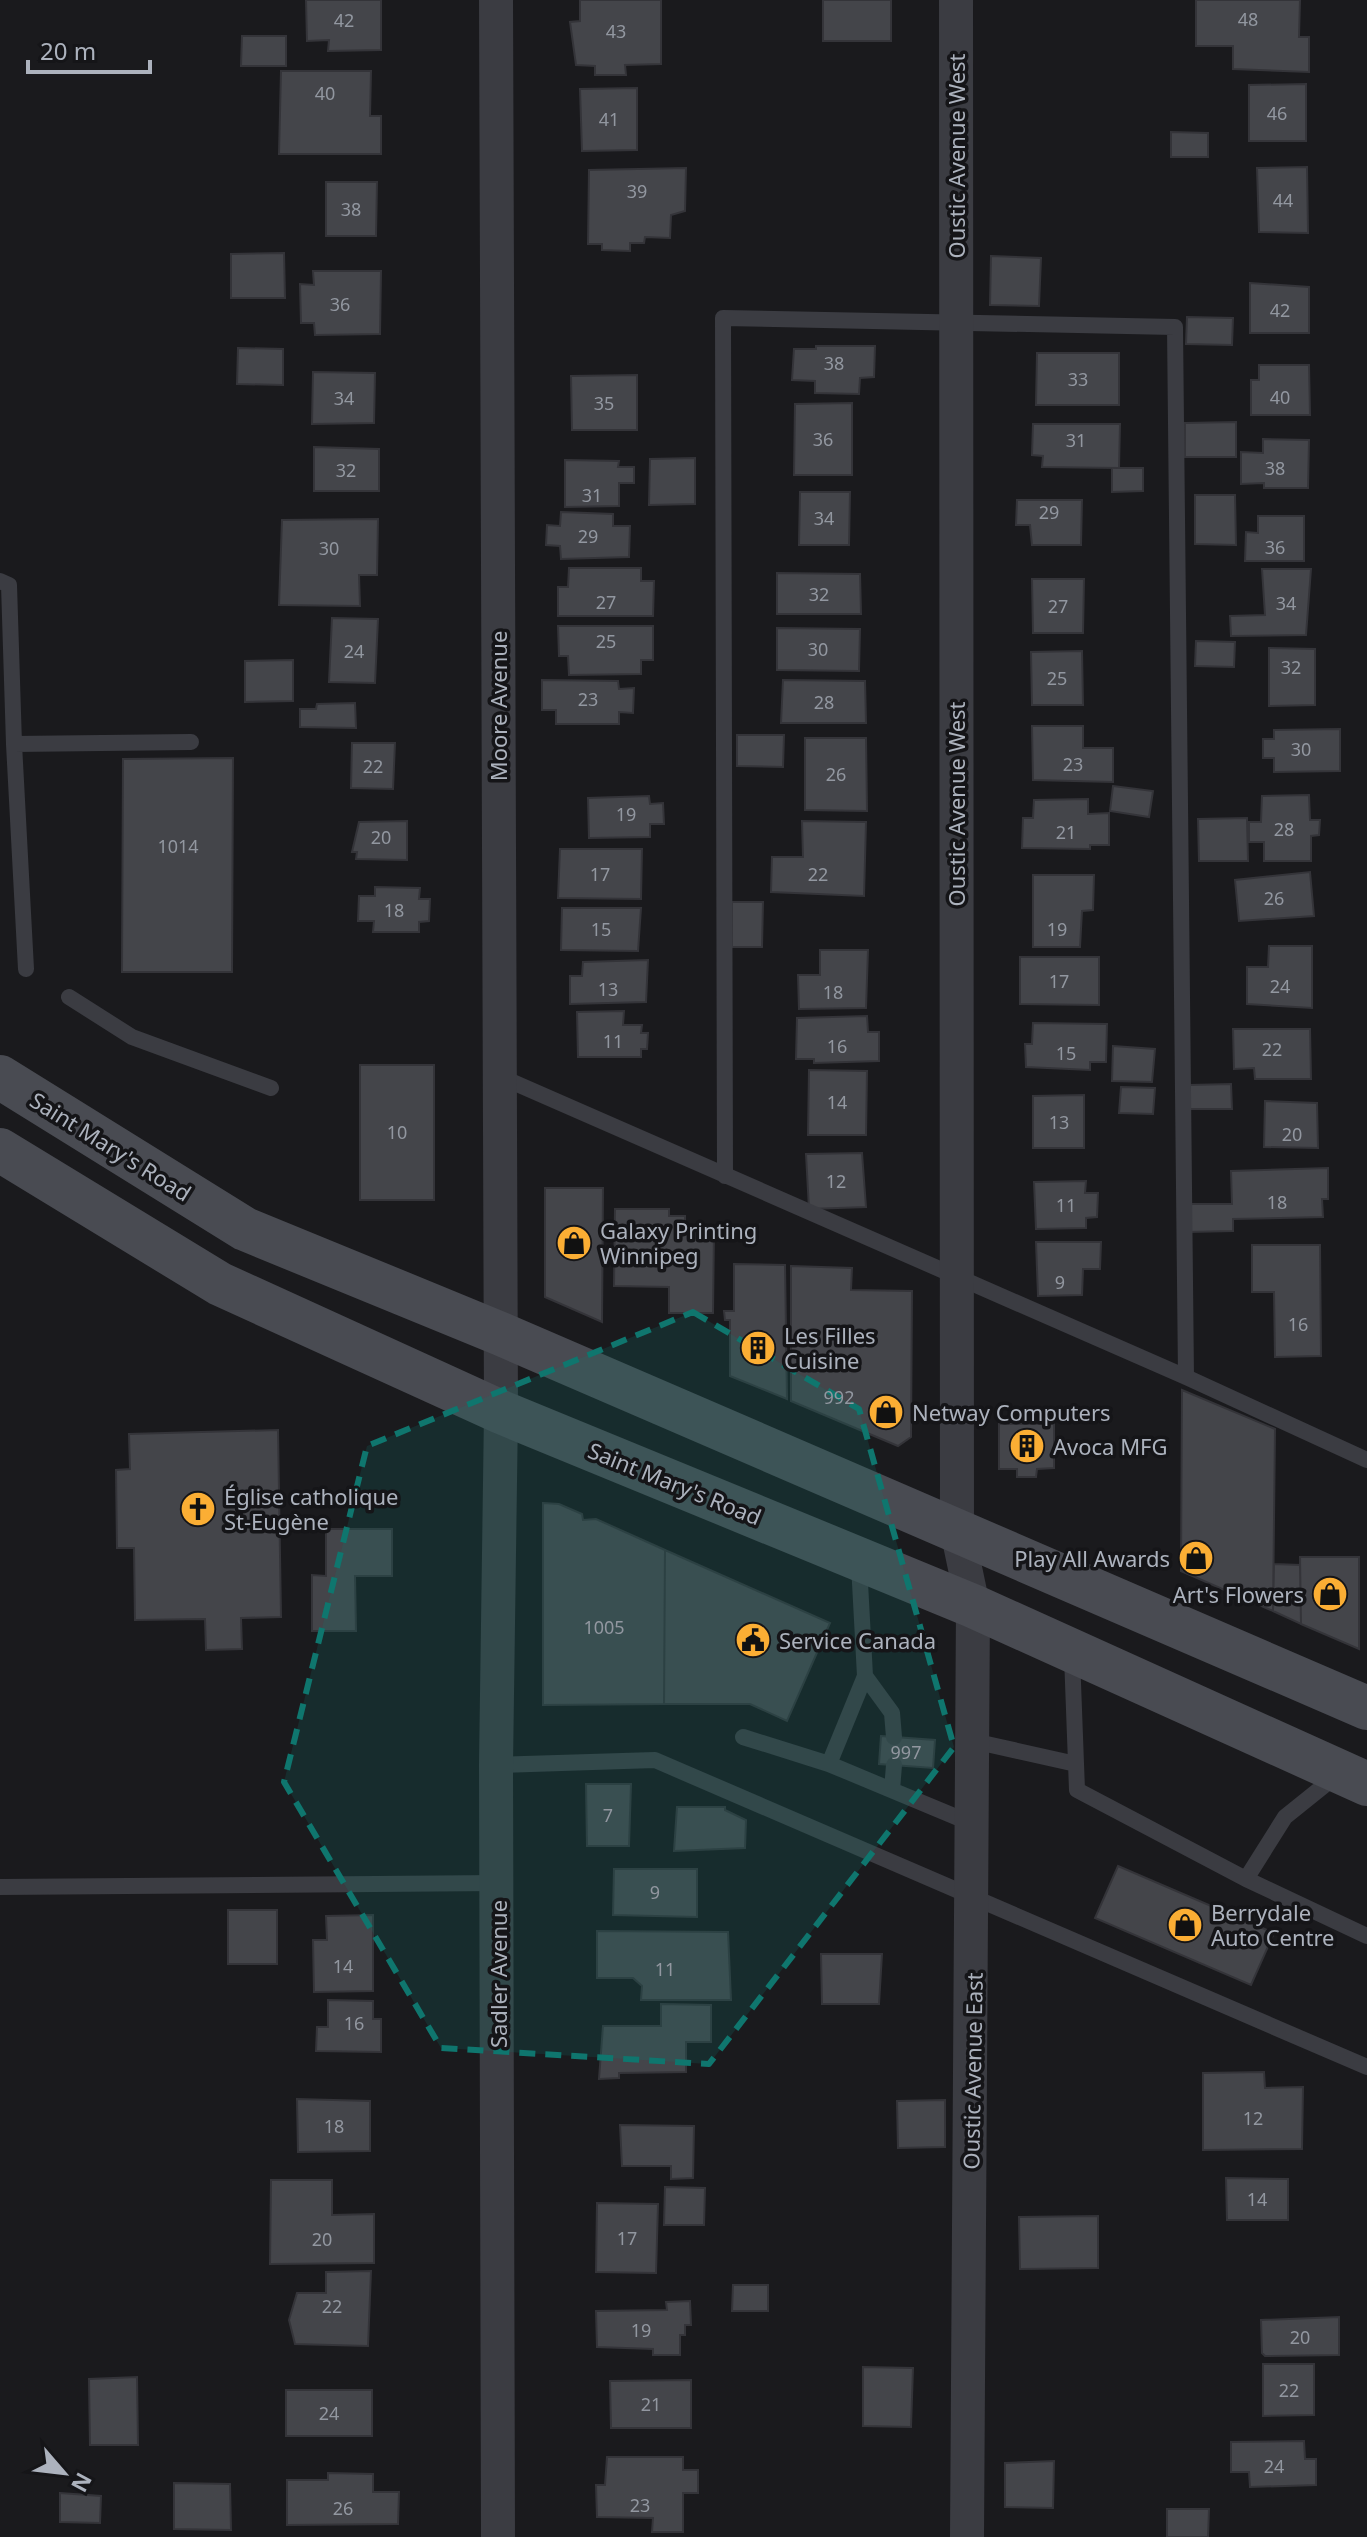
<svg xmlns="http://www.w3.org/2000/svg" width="1367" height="2537" font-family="'Noto Sans',sans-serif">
	<rect width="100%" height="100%" fill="#1a1a1d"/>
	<!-- building -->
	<path fill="#44454a" stroke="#343439" stroke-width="2" d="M306,0H381V50L328,51L329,40L307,41Z
		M580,0H661V64L625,65L626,75H595V66L576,65L570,22L580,21Z
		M823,0H891V41H823Z
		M1196,0H1300L1299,37H1309V72L1233,69V46H1196Z
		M242,36H286V66H241Z
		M281,71H371L370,116H381V154H279Z
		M1306,84V141H1249V85Z
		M637,88V150L582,151L580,89Z
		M1171,132L1208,133V157H1171Z
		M1307,167L1308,233L1259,232L1257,168Z
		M686,168L685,211L671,215L670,238L645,237L644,243H630V251L602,250V244H588L589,170Z
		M326,182H377L376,236H326Z
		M284,253L285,298H231V254Z
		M991,256L1041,258L1039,306L990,305Z
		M313,271H381L380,334L315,335L314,323H301L300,284L314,285Z
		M1250,283L1309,287V333H1250Z
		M1187,317L1233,318L1232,345L1186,344Z
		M816,346H875L874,377L860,378L859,394L815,393V381L792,380L794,349H816Z
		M238,348L283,349V385L237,384Z
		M1037,353H1119V405H1036Z
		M1259,365H1309L1310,415H1251V380H1259Z
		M313,372L375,373L374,423L312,424Z
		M637,375V430H572L571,376Z
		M852,403V475H794L795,404Z
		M1236,422V457H1185V423Z
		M1033,424H1120L1119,468L1042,467L1043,456L1032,455Z
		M1263,439L1309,440L1308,488H1264V483L1241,484V452L1263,453Z
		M314,447L379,449V491H314Z
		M695,458V504L649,505L650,459Z
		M565,460L619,461L618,467H634V483H619V506L565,507Z
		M1112,468H1143V491L1112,492Z
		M800,492H850L849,545H799Z
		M1195,495H1235L1236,545L1195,544Z
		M1017,500H1082L1081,545H1032L1030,525H1016Z
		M561,512L613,514V526H630L629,557L561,559L560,546L546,545L547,525L560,526Z
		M1258,516H1304V561H1245L1246,532L1258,533Z
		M378,519L377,575H359L360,606L279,605L282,520Z
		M569,568H641V581H654L653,616H558V587H568Z
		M1262,569H1311L1306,635L1231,636L1230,616L1265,615Z
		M777,573L860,574L861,614H777Z
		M1032,579H1084L1083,633H1033Z
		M332,618L378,619L375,683L329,682Z
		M558,626H653V660H641V674L569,675L568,656H559Z
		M777,628L860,629L859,671L777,670Z
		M1196,641L1235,642L1234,667L1195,666Z
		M1269,648L1315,649V705L1269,706Z
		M1082,651L1083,705H1032L1031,652Z
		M293,660V701L245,702V661Z
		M542,680L618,681L619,689L634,688L633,713L619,712V724H556V710H542Z
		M783,680L865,681L866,723H781Z
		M355,703L356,728L300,727V709H316L317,704Z
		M1032,726H1083V748H1113V782L1033,780Z
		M1340,729V771L1274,772V758H1263V739H1274V730Z
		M737,735H784L783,767L737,766Z
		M805,738H866L867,811L805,810Z
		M352,743H395L393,789L351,788Z
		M233,758L232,972H122L123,759Z
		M1113,786L1153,791L1149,817L1110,811Z
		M1309,795L1310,820H1320L1319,835L1311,836V861H1264V842H1249V822H1261L1262,796Z
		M649,796L650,804L663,803L664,824H650V837L589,838L588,798Z
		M1088,799V814L1109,813V845H1090V849L1022,848L1023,818H1033L1034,800Z
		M1247,818L1248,861H1199L1198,819Z
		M407,821V860L356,859L357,852H352L359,822Z
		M802,821L866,822L864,896L771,892L772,857H803Z
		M560,849H642L641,899L558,898Z
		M1310,872L1314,916L1239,921L1235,880Z
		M1033,875H1094L1093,910L1082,911L1080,947H1033Z
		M375,887L420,888L419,899H430L429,921L419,922V932H373L374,921H358L359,896H375Z
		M732,902H763L762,947H732Z
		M562,908H641L638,951L561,950Z
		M1269,946H1312V1008L1247,1004V967H1268Z
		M820,950H868L866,1008L799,1009L798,975H820Z
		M1020,957H1099V1005L1020,1004Z
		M648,960L646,1002L570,1004V976H582L583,962Z
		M624,1011L623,1025H642L641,1033H648L647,1049H641V1057H578L577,1012Z
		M867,1016L868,1032H879V1061L814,1063V1059H796L797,1018Z
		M1033,1023L1107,1024L1106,1062H1090V1070L1026,1067L1025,1044H1032Z
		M1233,1029H1310L1311,1079H1255L1254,1068L1234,1069Z
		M1113,1046L1155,1049L1152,1082L1112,1081Z
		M360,1065H434V1200H360Z
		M809,1070L867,1071L866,1135H808Z
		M1231,1084L1232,1109H1190V1085Z
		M1121,1087L1155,1088L1153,1114L1119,1113Z
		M1084,1095V1148H1033V1096Z
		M1265,1101L1317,1103L1318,1148L1264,1147Z
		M862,1153L866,1207L809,1209L806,1154Z
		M1328,1168V1199H1322L1323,1217L1233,1219V1231L1188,1232L1189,1204H1232L1231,1171Z
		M1086,1181L1085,1193H1098L1097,1217L1086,1218V1228L1036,1229L1034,1182Z
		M545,1188H603L602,1322L545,1297Z
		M615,1209H669V1216H685V1228H714L713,1313H669V1287L614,1286Z
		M1036,1242H1101L1100,1269H1083L1082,1295L1038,1296Z
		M1252,1245H1320L1321,1356L1275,1357L1274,1292H1252Z
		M734,1264L785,1265L787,1399L730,1376V1320H725L724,1311H734Z
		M791,1266L852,1268L851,1290L912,1291L911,1437L898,1446L791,1401Z
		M1182,1390L1275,1429L1273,1611L1181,1571Z
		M999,1424H1054V1468L1037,1469L1036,1477H1017V1469H999Z
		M278,1430L281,1617L241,1618L242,1649L206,1650L205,1619L135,1620L134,1548H117L116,1470L130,1469L129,1434Z
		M543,1503L559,1504L582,1514L583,1520L596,1519L665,1550L664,1704L543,1705Z
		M326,1529H392V1576H355L356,1631H312V1575L326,1576Z
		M665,1550L830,1623L787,1721L750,1704H664Z
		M1300,1557H1359V1649L1301,1624Z
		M1274,1564L1300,1565L1301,1624L1273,1611Z
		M881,1736L935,1740L933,1768L879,1764Z
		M586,1784H631L629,1846H587Z
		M677,1807H725V1810L746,1820L745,1848L674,1851Z
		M1118,1866L1274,1933L1251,1985L1095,1918Z
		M614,1869H697V1917L613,1915Z
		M228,1910H277V1964H228Z
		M373,1915V1991L314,1992L313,1940H327L326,1916Z
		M597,1931L728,1932L731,2000H641L642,1986L633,1978H597Z
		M821,1954H882L879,2004H822Z
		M328,2000L373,2001V2019H381V2052L316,2051L317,2027H328Z
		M661,2004L711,2005V2042H686V2072L619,2073V2078L599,2079L603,2026H661Z
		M1264,2072L1265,2088L1303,2087L1302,2149L1203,2150V2073Z
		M297,2099L370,2101V2151L298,2152Z
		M945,2100V2147L898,2148L897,2101Z
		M620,2125L694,2126L693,2178L671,2179V2166H622Z
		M1226,2178L1288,2179V2220H1227Z
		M271,2180H332V2215L374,2214V2263L270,2264Z
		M665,2187L705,2188L704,2225H664Z
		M597,2203L658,2204L656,2273L596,2272Z
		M1098,2216V2268L1020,2269L1019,2217Z
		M371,2271L368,2346L295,2344L289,2320L297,2293H326V2272Z
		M733,2285H768V2311H732Z
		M690,2301L691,2325H685V2335H680V2355H653V2349L597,2347L596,2311L667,2310L666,2302Z
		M1339,2317V2355L1265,2356L1262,2353L1261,2320Z
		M1263,2364H1314V2415L1263,2416Z
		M863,2367L913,2368L911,2427L863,2426Z
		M137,2377L138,2445H90L89,2379Z
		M691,2380V2428H611L610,2381Z
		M286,2390H372V2436H286Z
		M1304,2441L1305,2459H1316V2485L1250,2487L1249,2472H1231V2442Z
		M607,2457H683V2470H698V2493H683V2532H652L653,2518L597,2517L596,2485H605Z
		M1054,2461L1053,2508L1005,2507V2463Z
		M328,2473L373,2474V2492H399L398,2524L287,2525V2480H328Z
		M174,2483L230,2484L231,2530L174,2529Z
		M60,2493L101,2496L100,2523L60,2522Z
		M1167,2509H1209L1208,2537H1167Z"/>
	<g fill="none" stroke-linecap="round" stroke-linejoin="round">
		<!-- lane -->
		<path stroke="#3b3c42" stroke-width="16" d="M0,581L9,585L14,744
			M26,969L14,744L191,742
			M69,997L132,1037L271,1088
			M499,1076L1186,1377L1367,1460
			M725,1176L723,318L1175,327L1186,1377
			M1072,1656L1077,1790L1246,1879L1367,1936
			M865,1676L892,1713L894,1737
			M743,1737L829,1764L973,1824
			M973,1741L1076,1764
			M829,1764L865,1676L859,1564
			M496,1765L655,1760L1367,2067
			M892,1790L894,1765
			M1246,1879L1285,1817L1336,1776
			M0,1887L498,1883"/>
		<!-- street -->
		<path stroke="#3b3c42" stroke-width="34" d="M496,0L501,1412L496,1765L498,2537
			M956,0L957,1530L973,1606L967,2537"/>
		<!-- secondary -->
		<path stroke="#494b52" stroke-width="44" d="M0,1077L245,1229L501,1334L1367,1708
			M0,1150L220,1284L501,1412L973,1606L1367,1784"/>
	</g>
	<!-- marked area -->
	<path fill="#0f766e" fill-opacity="0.2" stroke="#0f766e" stroke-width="6" stroke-dasharray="16 10" stroke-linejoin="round" d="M693,1312L859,1409L954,1747L709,2064L441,2048L284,1782L367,1446Z"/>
	<!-- icons -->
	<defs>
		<symbol id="shop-disc" viewBox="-11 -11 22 22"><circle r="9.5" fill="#fbae34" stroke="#151518"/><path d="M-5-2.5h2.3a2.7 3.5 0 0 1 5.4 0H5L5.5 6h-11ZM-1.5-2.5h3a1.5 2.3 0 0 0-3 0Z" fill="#111"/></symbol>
		<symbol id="building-disc" viewBox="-11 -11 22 22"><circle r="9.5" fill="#fbae34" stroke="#151518"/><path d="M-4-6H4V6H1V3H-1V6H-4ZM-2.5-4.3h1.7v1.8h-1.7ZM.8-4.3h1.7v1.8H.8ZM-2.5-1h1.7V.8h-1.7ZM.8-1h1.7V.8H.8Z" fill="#111"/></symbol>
		<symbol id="church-disc" viewBox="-11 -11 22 22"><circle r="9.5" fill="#fbae34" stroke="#151518"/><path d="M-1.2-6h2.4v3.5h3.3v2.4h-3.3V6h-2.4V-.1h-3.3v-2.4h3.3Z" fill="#111"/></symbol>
		<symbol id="civic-disc" viewBox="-11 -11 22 22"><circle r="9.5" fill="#fbae34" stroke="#151518"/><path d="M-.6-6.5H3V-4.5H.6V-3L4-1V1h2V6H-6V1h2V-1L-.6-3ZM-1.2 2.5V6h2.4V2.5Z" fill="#111"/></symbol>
	</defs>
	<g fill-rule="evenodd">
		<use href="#shop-disc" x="554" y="1223" width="40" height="40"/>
		<use href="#building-disc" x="738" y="1328" width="40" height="40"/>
		<use href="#shop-disc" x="866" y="1392" width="40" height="40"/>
		<use href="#building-disc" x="1007" y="1426" width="40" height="40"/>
		<use href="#church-disc" x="178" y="1489" width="40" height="40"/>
		<use href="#shop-disc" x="1176" y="1538" width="40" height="40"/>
		<use href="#shop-disc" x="1310" y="1574" width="40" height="40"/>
		<use href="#civic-disc" x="733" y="1620" width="40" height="40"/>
		<use href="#shop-disc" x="1165" y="1905" width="40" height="40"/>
	</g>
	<g text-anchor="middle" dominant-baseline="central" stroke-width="7" stroke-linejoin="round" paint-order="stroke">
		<!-- number labels -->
		<g font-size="18" fill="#9297a0">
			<text x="1248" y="19">48</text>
			<text x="344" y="20">42</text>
			<text x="616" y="31">43</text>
			<text x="325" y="93">40</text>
			<text x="1277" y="113">46</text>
			<text x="609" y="119">41</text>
			<text x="637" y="191">39</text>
			<text x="1283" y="200">44</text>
			<text x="351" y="209">38</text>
			<text x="340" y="304">36</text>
			<text x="1280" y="310">42</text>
			<text x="834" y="363">38</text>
			<text x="1078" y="379">33</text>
			<text x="1280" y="397">40</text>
			<text x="344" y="398">34</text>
			<text x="604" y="403">35</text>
			<text x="823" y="439">36</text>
			<text x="1076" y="440">31</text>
			<text x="1275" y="468">38</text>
			<text x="346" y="470">32</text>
			<text x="592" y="495">31</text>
			<text x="1049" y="512">29</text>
			<text x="824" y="518">34</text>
			<text x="588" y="536">29</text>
			<text x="1275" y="547">36</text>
			<text x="329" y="548">30</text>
			<text x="819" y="594">32</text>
			<text x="606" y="602">27</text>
			<text x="1286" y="603">34</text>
			<text x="1058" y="606">27</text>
			<text x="606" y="641">25</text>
			<text x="818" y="649">30</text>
			<text x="354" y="651">24</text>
			<text x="1291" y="667">32</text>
			<text x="1057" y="678">25</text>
			<text x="588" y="699">23</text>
			<text x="824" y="702">28</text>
			<text x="1301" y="749">30</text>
			<text x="1073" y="764">23</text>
			<text x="373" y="766">22</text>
			<text x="836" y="774">26</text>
			<text x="626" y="814">19</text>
			<text x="1284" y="829">28</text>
			<text x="1066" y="832">21</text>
			<text x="381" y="837">20</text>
			<text x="178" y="846">1014</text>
			<text x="600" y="874">17</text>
			<text x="818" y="874">22</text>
			<text x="1274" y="898">26</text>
			<text x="394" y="910">18</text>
			<text x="601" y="929">15</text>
			<text x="1057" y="929">19</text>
			<text x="1059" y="981">17</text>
			<text x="1280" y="986">24</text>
			<text x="608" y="989">13</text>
			<text x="833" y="992">18</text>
			<text x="613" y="1041">11</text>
			<text x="837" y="1046">16</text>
			<text x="1272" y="1049">22</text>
			<text x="1066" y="1053">15</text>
			<text x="837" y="1102">14</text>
			<text x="1059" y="1122">13</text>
			<text x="397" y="1132">10</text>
			<text x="1292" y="1134">20</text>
			<text x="836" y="1181">12</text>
			<text x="1277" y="1202">18</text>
			<text x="1066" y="1205">11</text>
			<text x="1060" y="1282">9</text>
			<text x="1298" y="1324">16</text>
			<text x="839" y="1397">992</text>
			<text x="604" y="1627">1005</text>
			<text x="906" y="1752">997</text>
			<text x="608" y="1815">7</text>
			<text x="655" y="1892">9</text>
			<text x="343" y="1966">14</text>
			<text x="665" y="1969">11</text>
			<text x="354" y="2023">16</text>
			<text x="1253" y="2118">12</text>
			<text x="334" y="2126">18</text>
			<text x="1257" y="2199">14</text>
			<text x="627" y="2238">17</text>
			<text x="322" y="2239">20</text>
			<text x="332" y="2306">22</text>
			<text x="641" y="2330">19</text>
			<text x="1300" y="2337">20</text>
			<text x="1289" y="2390">22</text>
			<text x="651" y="2404">21</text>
			<text x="329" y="2413">24</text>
			<text x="1274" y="2466">24</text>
			<text x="640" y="2505">23</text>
			<text x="343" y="2508">26</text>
		</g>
		<!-- street labels -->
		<g font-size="22" fill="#acb2bd" stroke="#151518">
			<text transform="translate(956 156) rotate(-90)">Oustic Avenue West</text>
			<text transform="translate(498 706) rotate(-90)">Moore Avenue</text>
			<text transform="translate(956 804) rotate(-90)">Oustic Avenue West</text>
			<text transform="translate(111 1146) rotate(32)">Saint Mary's Road</text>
			<text transform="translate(675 1483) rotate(22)">Saint Mary's Road</text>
			<text transform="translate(498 1974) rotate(-90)">Sadler Avenue</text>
			<text transform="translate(972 2071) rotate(-89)">Oustic Avenue East</text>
		</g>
		<!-- poi labels -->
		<g font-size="22" fill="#acb2bd" stroke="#151518" text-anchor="start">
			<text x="600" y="1230">Galaxy Printing<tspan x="600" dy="25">Winnipeg</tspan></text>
			<text x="784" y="1335">Les Filles<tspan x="784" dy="25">Cuisine</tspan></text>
			<text x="912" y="1412">Netway Computers</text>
			<text x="1053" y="1446">Avoca MFG</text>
			<text x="224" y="1496">Église catholique<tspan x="224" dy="25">St-Eugène</tspan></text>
			<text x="1170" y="1558" text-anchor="end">Play All Awards</text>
			<text x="1304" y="1594" text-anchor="end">Art's Flowers</text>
			<text x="779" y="1640">Service Canada</text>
			<text x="1211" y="1912">Berrydale<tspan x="1211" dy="25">Auto Centre</tspan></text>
		</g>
	</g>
	<!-- north arrow -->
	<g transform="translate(64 2473) rotate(118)" stroke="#151518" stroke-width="6" paint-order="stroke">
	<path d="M0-6L14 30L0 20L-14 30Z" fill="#acb2bd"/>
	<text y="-12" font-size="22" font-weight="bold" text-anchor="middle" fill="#acb2bd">N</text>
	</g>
	<!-- scale -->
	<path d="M28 60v12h122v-12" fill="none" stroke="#acb2bd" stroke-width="4"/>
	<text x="40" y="60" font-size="24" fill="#acb2bd" stroke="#151518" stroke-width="6" paint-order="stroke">20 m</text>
</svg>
